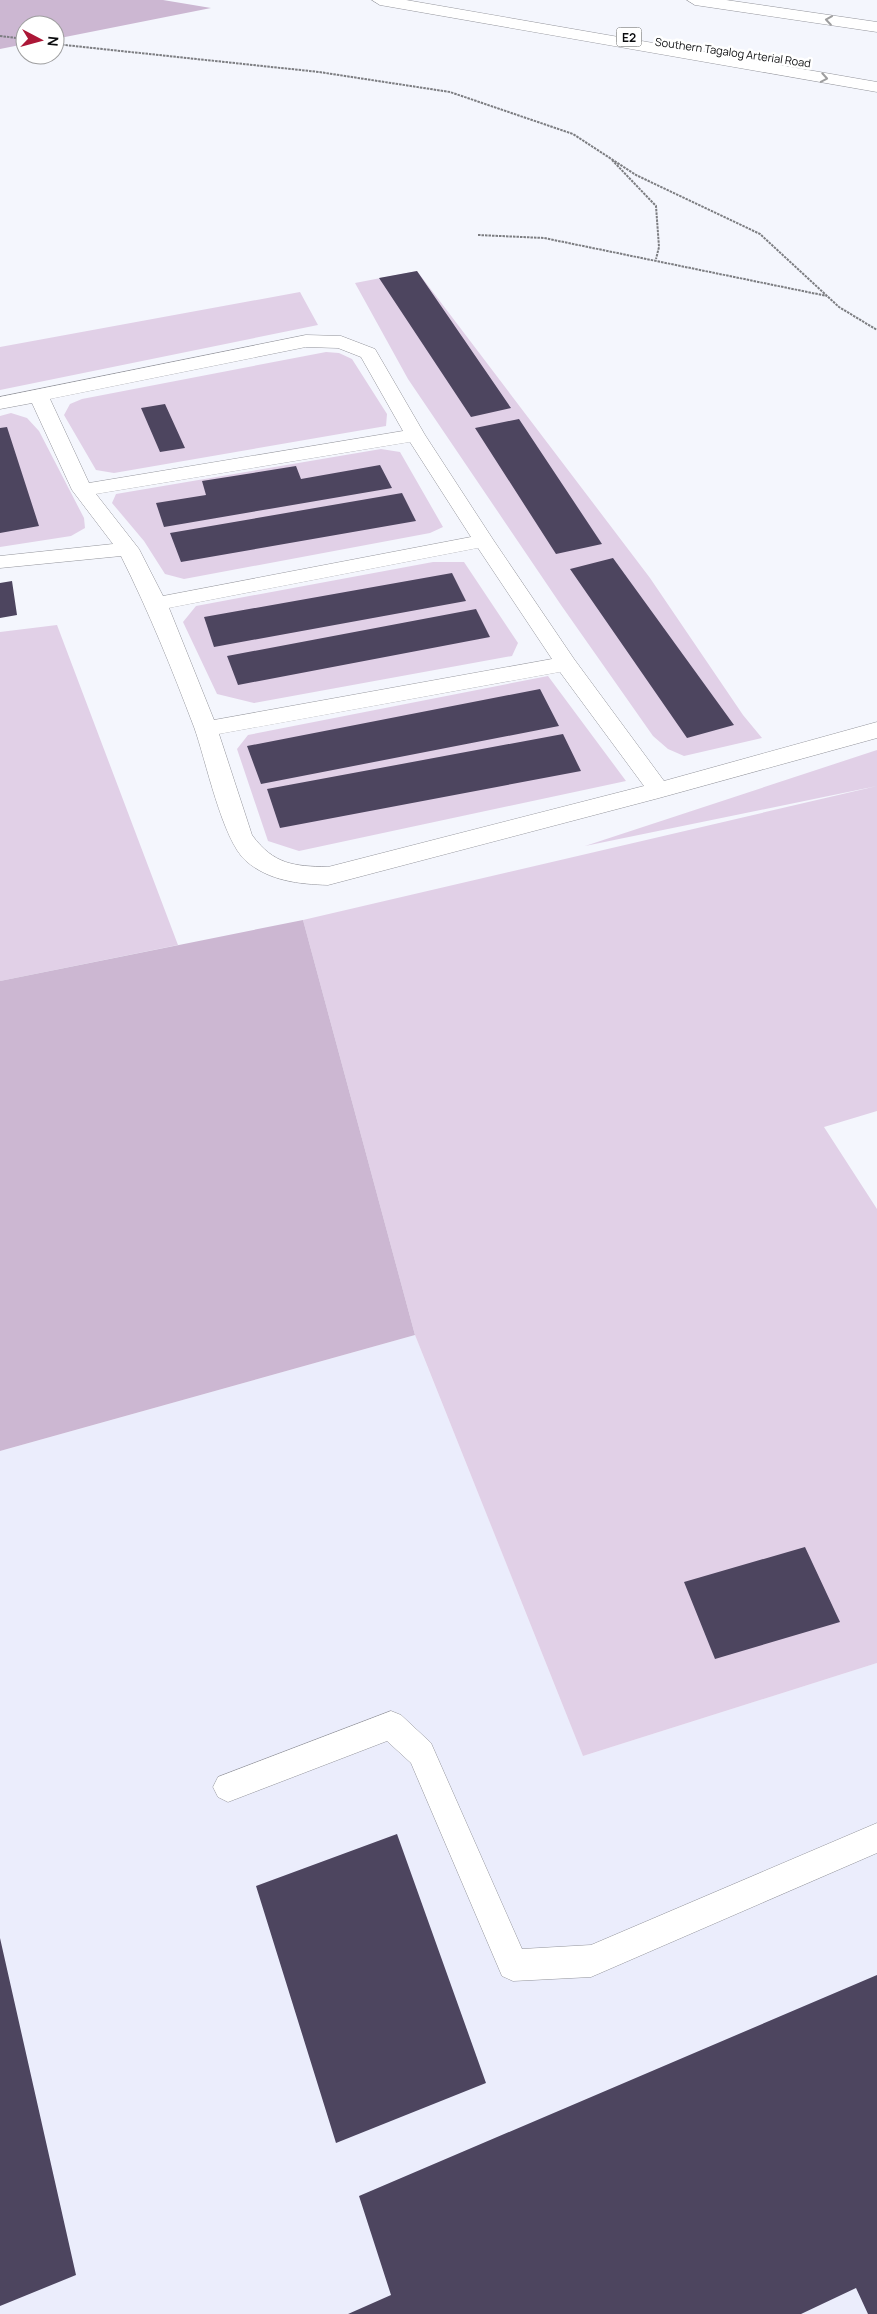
<svg xmlns="http://www.w3.org/2000/svg" width="877" height="2314" font-family="Manrope,sans-serif">
	<rect width="100%" height="100%" fill="#f4f6fd"/>
	<!-- built -->
	<path fill="#ebedfc" d="M415,1335L583,1756L877,1663V2314H0V1451Z"/>
	<!-- green -->
	<path fill="#e1d0e7" d="M417,271L650,578L743,715L762,738L684,756L668,749L653,736L561,605L408,379L355,283Z
		M300,292L318,325L0,390V347Z
		M326,352L339,353L352,359L387,414L386,426L114,473L96,470L64,415L70,404L82,399Z
		M11,413L27,418L39,431L84,518L85,528L71,536L0,547V416Z
		M381,449L400,452L443,527L430,533L184,579L165,574L144,541L112,503L116,494Z
		M433,562H464L518,643L512,656L254,703L217,694L183,622L196,606Z
		M57,625L178,945L0,981V632Z
		M548,676L626,781L299,851L268,841L237,749L248,735Z
		M877,750V786L585,846Z
		M877,786V1111L824,1127L877,1209V1663L583,1756L415,1335L303,920Z"/>
	<!-- forest -->
	<path fill="#ccb7d2" d="M0,0H163L211,8L55,39V25H25V44L0,49Z
		M303,920L415,1335L0,1451V981Z"/>
	<!-- building -->
	<path fill="#4d455f" d="M417,271L511,408L471,417L379,278Z
		M165,404L185,448L160,452L141,408Z
		M519,419L602,544L556,554L475,428Z
		M7,427L39,526L0,533V428Z
		M380,465L392,488L164,527L156,503L206,495L202,481L296,466L301,479Z
		M402,493L416,521L181,562L170,533Z
		M613,558L734,725L687,738L570,569Z
		M452,573L466,601L214,647L204,617Z
		M12,581L17,615L0,618V583Z
		M476,609L490,637L238,685L227,656Z
		M540,689L559,726L261,784L247,746Z
		M563,734L581,771L280,828L267,789Z
		M805,1547L840,1622L715,1659L684,1582Z
		M397,1834L486,2083L336,2143L256,1886Z
		M0,1938L76,2275L0,2306Z
		M877,1975V2314H868L856,2288L801,2314H348L391,2295L359,2196Z"/>
	<g fill="none" stroke-linecap="round" stroke-linejoin="round">
		<defs>
			<path id="service" d="M391,1711L401,1715L431,1743L522,1949L591,1945L877,1823V1853L591,1977L513,1981L502,1976L411,1763L387,1741L228,1802L218,1797L213,1787L218,1777Z"/>
			<path id="minor" d="M306,335L341,336L375,349L425,435L494,541L574,659L664,781L877,722V738L659,798L328,885C299,884 269,881 246,861C222,840 206,760 194,727C172,669 149,612 121,556L0,568V556L113,544L72,490L32,403L0,409V397ZM306,347L338,348L361,357L403,431L89,483L50,399ZM410,442L471,537L163,596L139,549L96,494ZM478,548L552,659L214,720L169,608ZM560,672L644,786L328,867C294,866 274,865 252,835L219,734Z"/>
			<path id="motorway" d="M372,0H406L877,82V92L380,5Z
				M687,0H726L877,22V32L695,5Z"/>
		</defs>
		<!-- service casing -->
		<use href="#service" stroke="#93949b" stroke-width="1"/>
		<!-- minor casing -->
		<use href="#minor" stroke="#93949b" stroke-width="1"/>
		<!-- motorway casing -->
		<use href="#motorway" stroke="#93949b" stroke-width="1"/>
		<!-- path -->
		<path stroke="#7c7d81" stroke-width="2" stroke-dasharray="2.5 1" stroke-linecap="butt" d="M0,36L25,39
			M55,44L319,72L450,92L573,134L636,175L760,234L839,307L877,330
			M612,160L656,206L659,247L656,259
			M478,235L544,238L827,296"/>
		<!-- service -->
		<use href="#service" fill="#fff" fill-rule="evenodd"/>
		<!-- minor -->
		<use href="#minor" fill="#fff" fill-rule="evenodd"/>
		<!-- motorway -->
		<use href="#motorway" fill="#fff" fill-rule="evenodd"/>
	</g>
	<!-- one-way arrows -->
	<defs><path id="oneway-chevron" d="M-2-3.5L2.5 0L-2 3.5" fill="none" stroke-width="1.6" stroke-linecap="round" stroke-linejoin="round" transform="scale(1.25)"/></defs>
	<g stroke="#9e9e9f">
		<use href="#oneway-chevron" transform="translate(829 20) rotate(-172)"/>
		<use href="#oneway-chevron" transform="translate(824 78) rotate(10)"/>
	</g>
	<g text-anchor="middle" dominant-baseline="central" stroke-width="5" stroke-linejoin="round" paint-order="stroke">
		<!-- far-street labels -->
		<g font-size="11" fill="#0c0d0f" stroke="#fff">
			<text transform="translate(733 52) rotate(8)">Southern Tagalog Arterial Road</text>
		</g>
		<!-- shield labels -->
		<rect fill="#fff" stroke="#555657" stroke-width="1" x="616.5" y="27.5" width="25" height="19" rx="4"/>
		<g font-size="12" font-weight="bold" fill="#0c0d0f">
			<text x="629" y="37">E2</text>
		</g>
	</g>
	<!-- north arrow -->
	<g transform="translate(40 40) rotate(96)"><circle r="24" fill="#ffffff" stroke="#9e9e9f"/>
	<path d="M0-4L9 19L0 12L-9 19Z" fill="#ac1737"/>
	<text y="-8" font-size="14" font-weight="bold" text-anchor="middle" fill="#0c0d0f">N</text>
	</g>
</svg>
